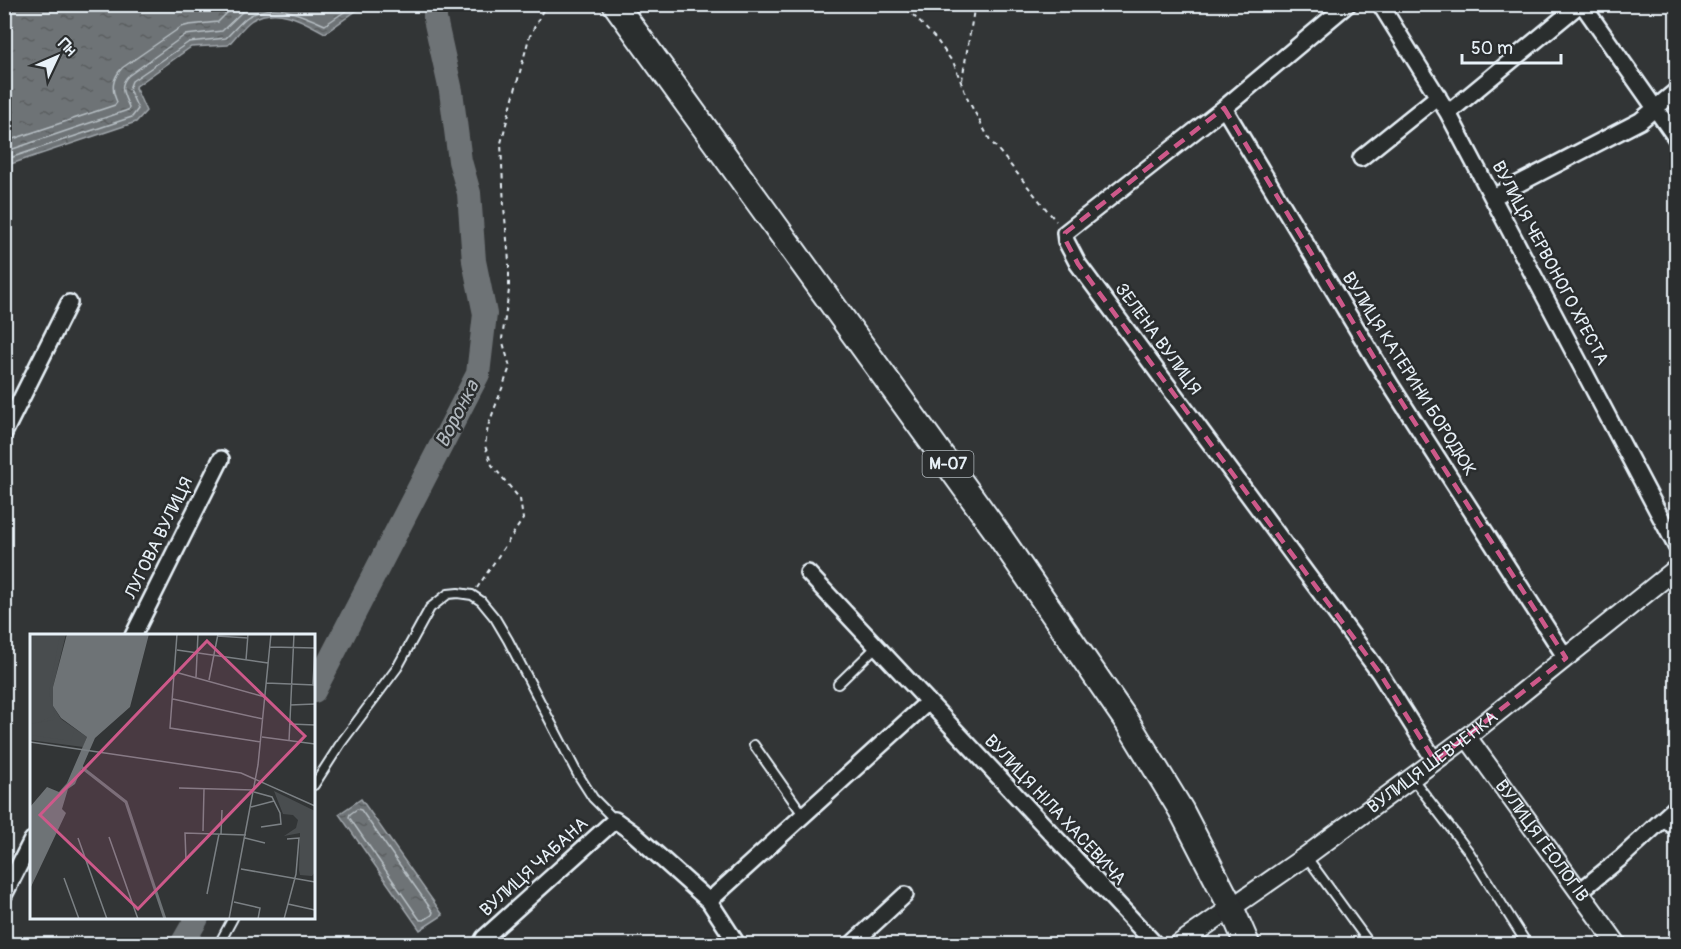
<svg xmlns="http://www.w3.org/2000/svg" width="1681" height="949" font-family="Pangolin,sans-serif">
	<defs>
		<pattern id="water-ripples" width="26" height="14" patternUnits="userSpaceOnUse" patternTransform="scale(1.5)"><rect width="26" height="14" fill="#6e7376"/><path d="M2 4q2-2 4 0t4 0M15 11q2-2 4 0t4 0" fill="none" stroke="#5a5e60"/></pattern>
	</defs>
	<rect width="100%" height="100%" fill="#323536"/>
	<filter id="ink" filterUnits="userSpaceOnUse"><feTurbulence type="fractalNoise" baseFrequency=".0167" numOctaves="2"/><feDisplacementMap in="SourceGraphic" scale="12" xChannelSelector="R" yChannelSelector="G"/><feConvolveMatrix kernelMatrix="1 2 1 2 8 2 1 2 1" color-interpolation-filters="sRGB"/></filter>
	<g filter="url(#ink)">
		<!-- water -->
		<path fill="url(#water-ripples)" stroke="#9fa5aa" stroke-width="1.5" d="M4,5L5,4L376,5L356,11L325,33C302,20 277,5 252,20C243,26 236,37 228,45L191,47L135,87L146,111L136,122L5,166Z
			M361,799L443,915L420,930L339,814Z"/>
		<g fill="none" stroke-linecap="round" stroke-linejoin="round">
			<!-- shore -->
			<path stroke="#b7bfc4" stroke-width="1.5" d="M4,142L115,105L117,102C111,89 112,79 122,68L181,27L189,25L218,22L236,4
				M4,152L128,110L129,107C124,95 118,86 128,76L185,35L222,31L243,11L255,4
				M4,160L132,117L138,109L129,89L132,81L189,42L226,38C232,32 239,24 246,18C272,0 299,14 325,25L356,4
				M357,809L361,810L433,912L432,915L424,920H420L349,817L350,814Z"/>
			<!-- river -->
			<path stroke="#6e7376" stroke-width="24" d="M314,691L478,374L485,314L474,261L469,193L460,161L451,91L435,19V4
				M182,944L197,918"/>
			<defs>
				<path id="service" d="M838,684L876,647
					M754,745L804,816
					M1412,778L1469,852L1527,944
					M314,785L341,743L397,668L430,608L448,594L458,593L472,595L481,601L495,618L508,640L577,773L593,798L615,820
					M1306,856L1370,944
					M219,944L233,918"/>
				<path id="minor" d="M1348,4L1224,108L1065,233L1066,241L1078,264L1379,672L1435,761
					M1380,4L1448,113L1676,546
					M1582,4L1676,138
					M1224,108L1390,384L1566,658
					M1448,113L1580,4
					M1361,158L1438,96
					M1493,197L1640,121L1676,91
					M4,433L69,303
					M808,573L1155,944
					M133,636L221,459
					M1665,817L1676,829
					M1579,892L1622,857L1676,807
					M4,895L32,840
					M709,901L928,702
					M481,944L484,938L615,820L633,833L709,901L737,944
					M852,944L905,895"/>
				<g id="tertiary">
					<path id="s1" d="M1467,737L1617,944"/>
					<path id="s2" d="M1179,944L1306,856L1467,737L1676,569"/>
				</g>
				<path id="trunk" d="M615,4L994,528L1128,723L1181,810L1231,907L1247,944"/>
			</defs>
			<!-- service casing -->
			<use href="#service" stroke="#e8f1f8" stroke-width="12"/>
			<!-- minor casing -->
			<use href="#minor" stroke="#e8f1f8" stroke-width="20"/>
			<!-- tertiary casing -->
			<use href="#tertiary" stroke="#e8f1f8" stroke-width="22"/>
			<!-- trunk casing -->
			<use href="#trunk" stroke="#e8f1f8" stroke-width="28"/>
			<!-- path -->
			<path stroke="#e8f1f8" stroke-width="2" stroke-dasharray="4.5 4.5" stroke-linecap="butt" d="M899,4L910,12L936,39L954,64L968,100L990,140L1056,221
				M962,80L975,4
				M477,588L523,519L520,499L492,465L485,446L488,426L510,367L502,339L509,290V261L504,207L501,143L529,38L546,4"/>
			<!-- service -->
			<use href="#service" stroke="#2a2d2e" stroke-width="8"/>
			<!-- minor -->
			<use href="#minor" stroke="#2a2d2e" stroke-width="15"/>
			<!-- tertiary -->
			<use href="#tertiary" stroke="#2a2d2e" stroke-width="18"/>
			<!-- trunk -->
			<use href="#trunk" stroke="#2a2d2e" stroke-width="24"/>
		</g>
	</g>
	<!-- marked area -->
	<path fill="none" stroke="#cd598a" stroke-width="4.5" stroke-dasharray="12 8" stroke-linejoin="round" d="M1224,108L1390,384L1566,658L1435,761L1379,672L1078,264L1066,241L1065,233Z"/>
	<g text-anchor="middle" dominant-baseline="central" stroke-width="5" stroke-linejoin="round" paint-order="stroke">
		<!-- shield labels -->
		<rect fill="#2a2d2e" stroke="#afb6bb" stroke-width="1.5" x="922.5" y="451" width="51" height="26" rx="4.5"/>
		<g font-size="16" font-weight="bold" fill="#e8f1f8">
			<text x="948" y="464">М-07</text>
		</g>
		<!-- street labels -->
		<g font-size="18" fill="#e8f1f8" stroke="#2a2d2e">
			<text transform="translate(1550 263) rotate(62)">ВУЛИЦЯ ЧЕРВОНОГО ХРЕСТА</text>
			<text transform="translate(1158 339) rotate(54)">ЗЕЛЕНА ВУЛИЦЯ</text>
			<text transform="translate(1409 374) rotate(58)">ВУЛИЦЯ КАТЕРИНИ БОРОДЮК</text>
			<text transform="translate(159 538) rotate(-64)">ЛУГОВА ВУЛИЦЯ</text>
			<text stroke="none"><textPath href="#s2" startOffset="312">ВУЛИЦЯ ШЕВЧЕНКА</textPath></text>
			<text transform="translate(1055 810) rotate(47)">ВУЛИЦЯ НІЛА ХАСЕВИЧА</text>
			<text stroke="none"><textPath href="#s1" startOffset="128">ВУЛИЦЯ ГЕОЛОГІВ</textPath></text>
			<text transform="translate(534 867) rotate(-42)">ВУЛИЦЯ ЧАБАНА</text>
		</g>
		<!-- water labels -->
		<g font-size="20" font-style="italic" fill="#b1b8be" stroke="#2a2d2e">
			<text transform="translate(457 414) rotate(-63)">Воронка</text>
		</g>
	</g>
	<!-- overview -->
	<g transform="translate(30 634)">
		<rect width="285" height="285" fill="#323536"/>
		<path d="M0,0H36L23,53V72L31,85L57,103L53,113L0,106Z" fill="#494d4f"/>
		<path d="M0,0H30L19,59L25,81L7,89H0ZM244,157L285,177V238L282,242L270,241L269,236L270,199L254,202L266,194L268,186L263,181L253,180Z" fill="#494d4f"/>
		<path d="M26,81L44,97L41,107L0,101V90L23,86Z" fill="#494d4f"/>
		<path d="M37,0H119L100,73L65,104L45,150L38,155L32,175L36,179L0,255V173L17,153L29,158L37,149L57,103L31,84L23,72V53Z" fill="#6e7376"/>
		<path fill="none" stroke="#6e7376" stroke-width="3" d="M50,132L96,168L135,285"/>
		<path fill="none" stroke="#7b8084" stroke-width="1.5" d="M147,0L140,94L231,108M187,2L218,4M240,13L285,14M147,16L238,29M216,26L218,0M145,38L235,63M166,43L168,0M179,46L188,0M236,49L285,51M283,50L285,14M143,65L233,85M260,71L285,70M260,90L285,91M232,103L285,110M259,107L264,0M0,108L211,139L285,172M149,154L224,156M224,158L242,163L250,179L251,190L231,193M221,173L244,167M173,197L174,155M191,200L192,176M79,203L108,285M48,204L77,285M215,204L235,209M156,227L155,199L216,201M211,235L285,248M34,244L49,285M177,260L189,200M204,268L230,274L228,285M258,270L285,276M199,285L228,131L241,0M254,285L266,240L269,204L257,205"/>
		<path fill="#cd598a" fill-opacity="0.15" stroke="#cd598a" stroke-width="3" d="M177,7L275,102L108,275L10,181Z"/>
		<rect width="285" height="285" fill="none" stroke="#e8f1f8" stroke-width="3"/>
	</g>
	<!-- margin -->
	<rect width="1681" height="949" fill="none" stroke="#2a2d2e" stroke-width="24"/>
	<rect x="12" y="12" width="1657" height="925" fill="none" stroke="#e8f1f8" stroke-width="2" filter="url(#ink)"/>
	<!-- north arrow -->
	<g transform="translate(57 57) rotate(46)" stroke="#2a2d2e" stroke-width="4.5" paint-order="stroke">
	<path d="M0-4.5L10 22L0 15L-10 22Z" fill="#e8f1f8"/>
	<text y="-9" font-size="16" font-weight="bold" text-anchor="middle" fill="#e8f1f8">Пн</text>
	</g>
	<!-- scale -->
	<path d="M1462 54v9h99v-9" fill="none" stroke="#e8f1f8" stroke-width="3"/>
	<text x="1471" y="54" font-size="18" fill="#e8f1f8" stroke="#2a2d2e" stroke-width="4.5" paint-order="stroke">50 m</text>
</svg>
